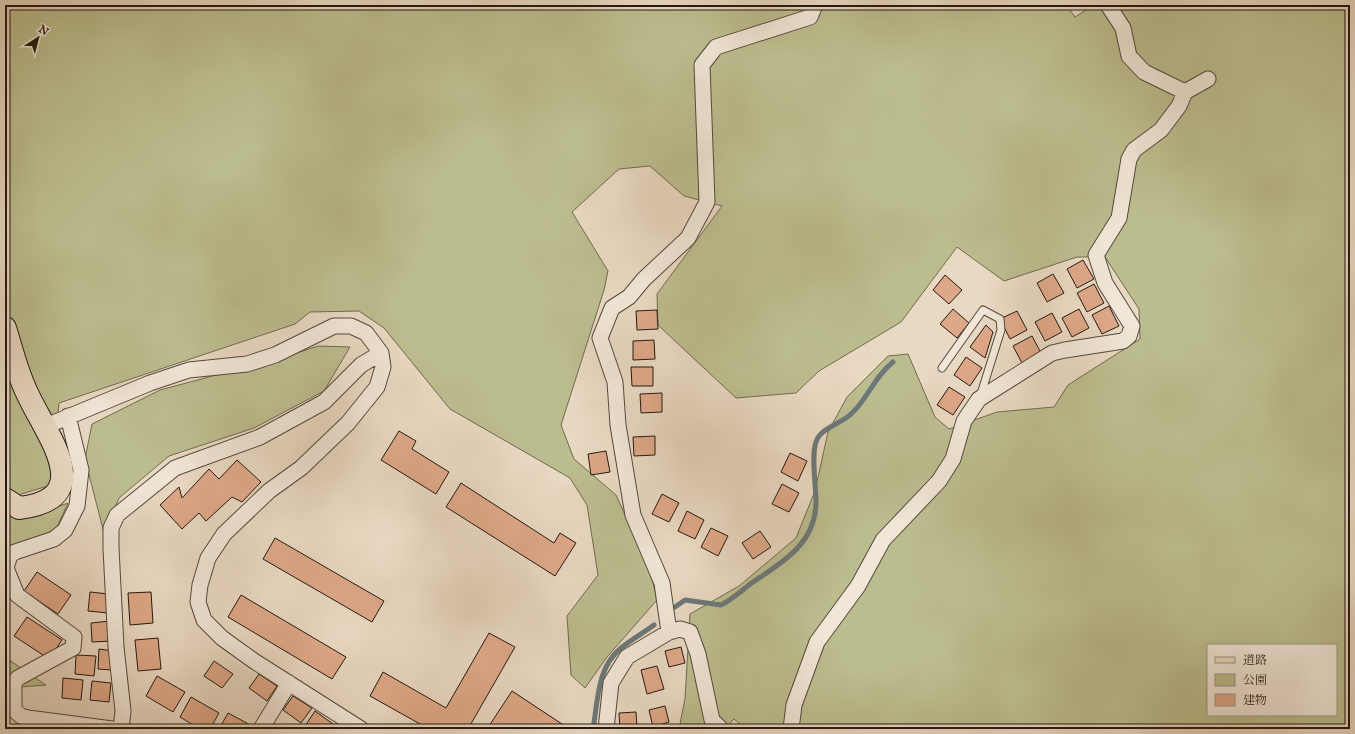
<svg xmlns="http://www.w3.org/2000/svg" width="1355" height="734" font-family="'IM FELL Great Primer','Noto Serif JP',serif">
	<rect width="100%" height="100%" fill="#e9d8c2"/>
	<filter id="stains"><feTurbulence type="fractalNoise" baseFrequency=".005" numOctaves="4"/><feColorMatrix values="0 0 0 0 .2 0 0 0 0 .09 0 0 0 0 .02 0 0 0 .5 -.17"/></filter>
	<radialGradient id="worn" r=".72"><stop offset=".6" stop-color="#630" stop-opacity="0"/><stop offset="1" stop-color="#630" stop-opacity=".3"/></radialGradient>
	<!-- green -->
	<path fill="#bcbd8f" stroke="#6f6b50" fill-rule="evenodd" d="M5,5H1066L1075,17L1094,5H1350V729H746L734,719L724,729H679L685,699L690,614L739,586L796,538L815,491L828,432L847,397L888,356L908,354L935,417L949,429L997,412L1054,407L1068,385L1140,339L1139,309L1105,257H1077L1004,281L957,247L901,322L819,371L796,393L736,398L658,325L657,294L722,206L684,196L650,166L619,169L572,212L608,271L604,290L561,425L574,459L616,495L650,570L657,600L607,657L585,688L571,675L567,616L598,575L587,505L570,478L450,409L384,328L359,311L310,312L295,324L59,403L51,485L15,496L5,492ZM1208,645H1336V715H1208Z
		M318,346L350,347L324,391L254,428L169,456L119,498L104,533L85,459L92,424L160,390L291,355Z
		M68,503L57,527L5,562V510L31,516Z
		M5,657L46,685L8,688L5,716Z"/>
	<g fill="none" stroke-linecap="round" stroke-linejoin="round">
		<!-- stream -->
		<path stroke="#6c7879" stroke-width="5" d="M675,607L685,600L721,605C733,599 742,590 753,582C783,562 816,543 816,502C816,487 811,454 816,442C820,428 841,424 851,414C868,399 873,378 893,362
			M593,729C598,701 597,667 621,648C631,640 643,633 654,625"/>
	</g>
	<!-- building -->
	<path fill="#dea888" stroke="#221911" d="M1083,260L1094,279L1077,288L1067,269Z
		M1053,274L1064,293L1047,302L1037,283Z
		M945,275L962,290L949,304L933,290Z
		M1094,284L1104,303L1087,312L1077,293Z
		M1109,306L1119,326L1102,334L1092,315Z
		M953,309L969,323L957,338L940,324Z
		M1079,309L1089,328L1072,337L1062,318Z
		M657,310L658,329L637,330L636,311Z
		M1017,311L1027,330L1010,339L1000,319Z
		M1052,313L1062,332L1045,341L1035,322Z
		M986,325L993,332L985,358L970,347Z
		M1032,336L1041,353L1022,363L1013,346Z
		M654,340L655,359L633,360V341Z
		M966,357L982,368L970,386L954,375Z
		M631,367H653V386H632Z
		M949,387L965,397L953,415L937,405Z
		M662,393V412L641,413L640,394Z
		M399,431L416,441L412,449L449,472L436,494L381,460Z
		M655,436V455L634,456L633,437Z
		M606,451L610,472L591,475L588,454Z
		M790,453L807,461L798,481L781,472Z
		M237,460L261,482L242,502L232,497L206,521L199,513L182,529L160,505L179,487L182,498L209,469L219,479Z
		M461,483L554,543L560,533L576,543L555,576L446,507Z
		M782,484L799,493L789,512L772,504Z
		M662,494L679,503L669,522L652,514Z
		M687,511L704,520L695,539L678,531Z
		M711,528L728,536L718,556L701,547Z
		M760,531L771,547L753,559L742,543Z
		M275,538L384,601L372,622L263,559Z
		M37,572L71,595L58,614L24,591Z
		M90,592L109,594L108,613L88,611Z
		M151,592L153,623L130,625L128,593Z
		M241,595L346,657L332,679L228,617Z
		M27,617L62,640L49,659L14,636Z
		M110,621L112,641L92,642L91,623Z
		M489,633L515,647L468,729H429L370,696L383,672L446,708Z
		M158,638L161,669L138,671L135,640Z
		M681,647L685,663L669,667L665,651Z
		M99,649L113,651L111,670L98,669Z
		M76,655L96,656L94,676L75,674Z
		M214,661L233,674L222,688L204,676Z
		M657,666L664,689L647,694L641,670Z
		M259,674L277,686L267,701L249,688Z
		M157,676L185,692L173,712L146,696Z
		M63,678L83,680L81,700L62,698Z
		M92,681L111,683L109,702L90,700Z
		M512,691L565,726L563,729H487Z
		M293,696L312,708L301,723L283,710Z
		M191,697L219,713L210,729H200L180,717Z
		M665,706L669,722L653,727L649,710Z
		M315,711L333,724L330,729H310L305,726Z
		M636,712L637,729H620L619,713Z
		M228,713L256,728L255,729H219Z"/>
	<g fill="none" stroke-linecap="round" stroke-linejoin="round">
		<defs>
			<path id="lane" d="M942,368L983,310L1000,319L1001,330L980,397"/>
			<path id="street" d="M1108,5L1123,28L1129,56L1144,72L1185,92L1208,79
				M68,416L81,470L77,506L65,530L54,539L15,552L10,555L6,568L17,595L74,637L73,648L18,678L14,683V710L21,716L28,718L112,729
				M46,426L150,383L189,370L247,364L275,355L334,326H351L366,333L381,353L383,367L377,387L348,423L301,468L269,491L224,534L208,558L200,585L198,602L204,620L222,638L254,661L361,729
				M669,632L662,583L633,515L618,425L615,382L600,338L612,308L629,297L644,279L688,238L707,202L702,65L716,47L810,17L815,5
				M121,729L123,711L116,647L111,548V528L117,515L175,468L260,437L324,402L361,365L381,353
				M261,729L289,683
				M606,729L611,683L627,657L669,632L680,629L690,632L698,654L712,720L721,729
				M791,729L794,705L817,642L858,586L883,540L939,481L953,459L964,421L979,399L1052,353L1065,350L1123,341L1129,336L1132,326L1105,283L1096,255L1119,218L1129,159L1134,150L1161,130L1179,106L1185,92"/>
			<path id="primary" d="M5,328C11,347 16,368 24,386C40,428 104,498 19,508L5,499"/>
		</defs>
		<!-- lane casing -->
		<use href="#lane" stroke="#54493d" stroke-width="9"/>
		<!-- street casing -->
		<use href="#street" stroke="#54493d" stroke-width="17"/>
		<!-- primary casing -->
		<use href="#primary" stroke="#221911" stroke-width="24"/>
		<!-- lane -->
		<use href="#lane" stroke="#f1e6d7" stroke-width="7"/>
		<!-- street -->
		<use href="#street" stroke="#f1e6d7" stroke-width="15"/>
		<!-- primary -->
		<use href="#primary" stroke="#e9d8c2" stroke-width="22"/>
	</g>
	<!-- margin -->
	<rect width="1355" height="734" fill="none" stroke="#e9d8c2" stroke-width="20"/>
	<rect x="6" y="6" width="1343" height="722" fill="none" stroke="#221911" stroke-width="2"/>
	<rect x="10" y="10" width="1335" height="714" fill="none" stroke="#221911"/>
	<!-- legend -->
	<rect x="1207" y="644" width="130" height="72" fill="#f1e6d7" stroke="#9e9488"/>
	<rect x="1215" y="657" width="20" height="6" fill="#e9d8c2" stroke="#9e9488"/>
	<text x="1243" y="664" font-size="12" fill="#221911">道路</text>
	<rect x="1215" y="674" width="20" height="12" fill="#bcbd8f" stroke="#9e9488"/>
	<text x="1243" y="684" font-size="12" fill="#221911">公園</text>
	<rect x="1215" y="694" width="20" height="12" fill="#dea888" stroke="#9e9488"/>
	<text x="1243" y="704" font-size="12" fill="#221911">建物</text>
	<!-- north arrow -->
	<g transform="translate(38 38) rotate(36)" stroke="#f1e6d7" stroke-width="3" paint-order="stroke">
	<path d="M0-3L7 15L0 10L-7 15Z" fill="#221911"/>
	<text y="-6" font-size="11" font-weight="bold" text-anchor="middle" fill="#221911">N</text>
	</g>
	<rect width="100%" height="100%" filter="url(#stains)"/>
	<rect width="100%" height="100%" fill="url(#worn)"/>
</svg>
